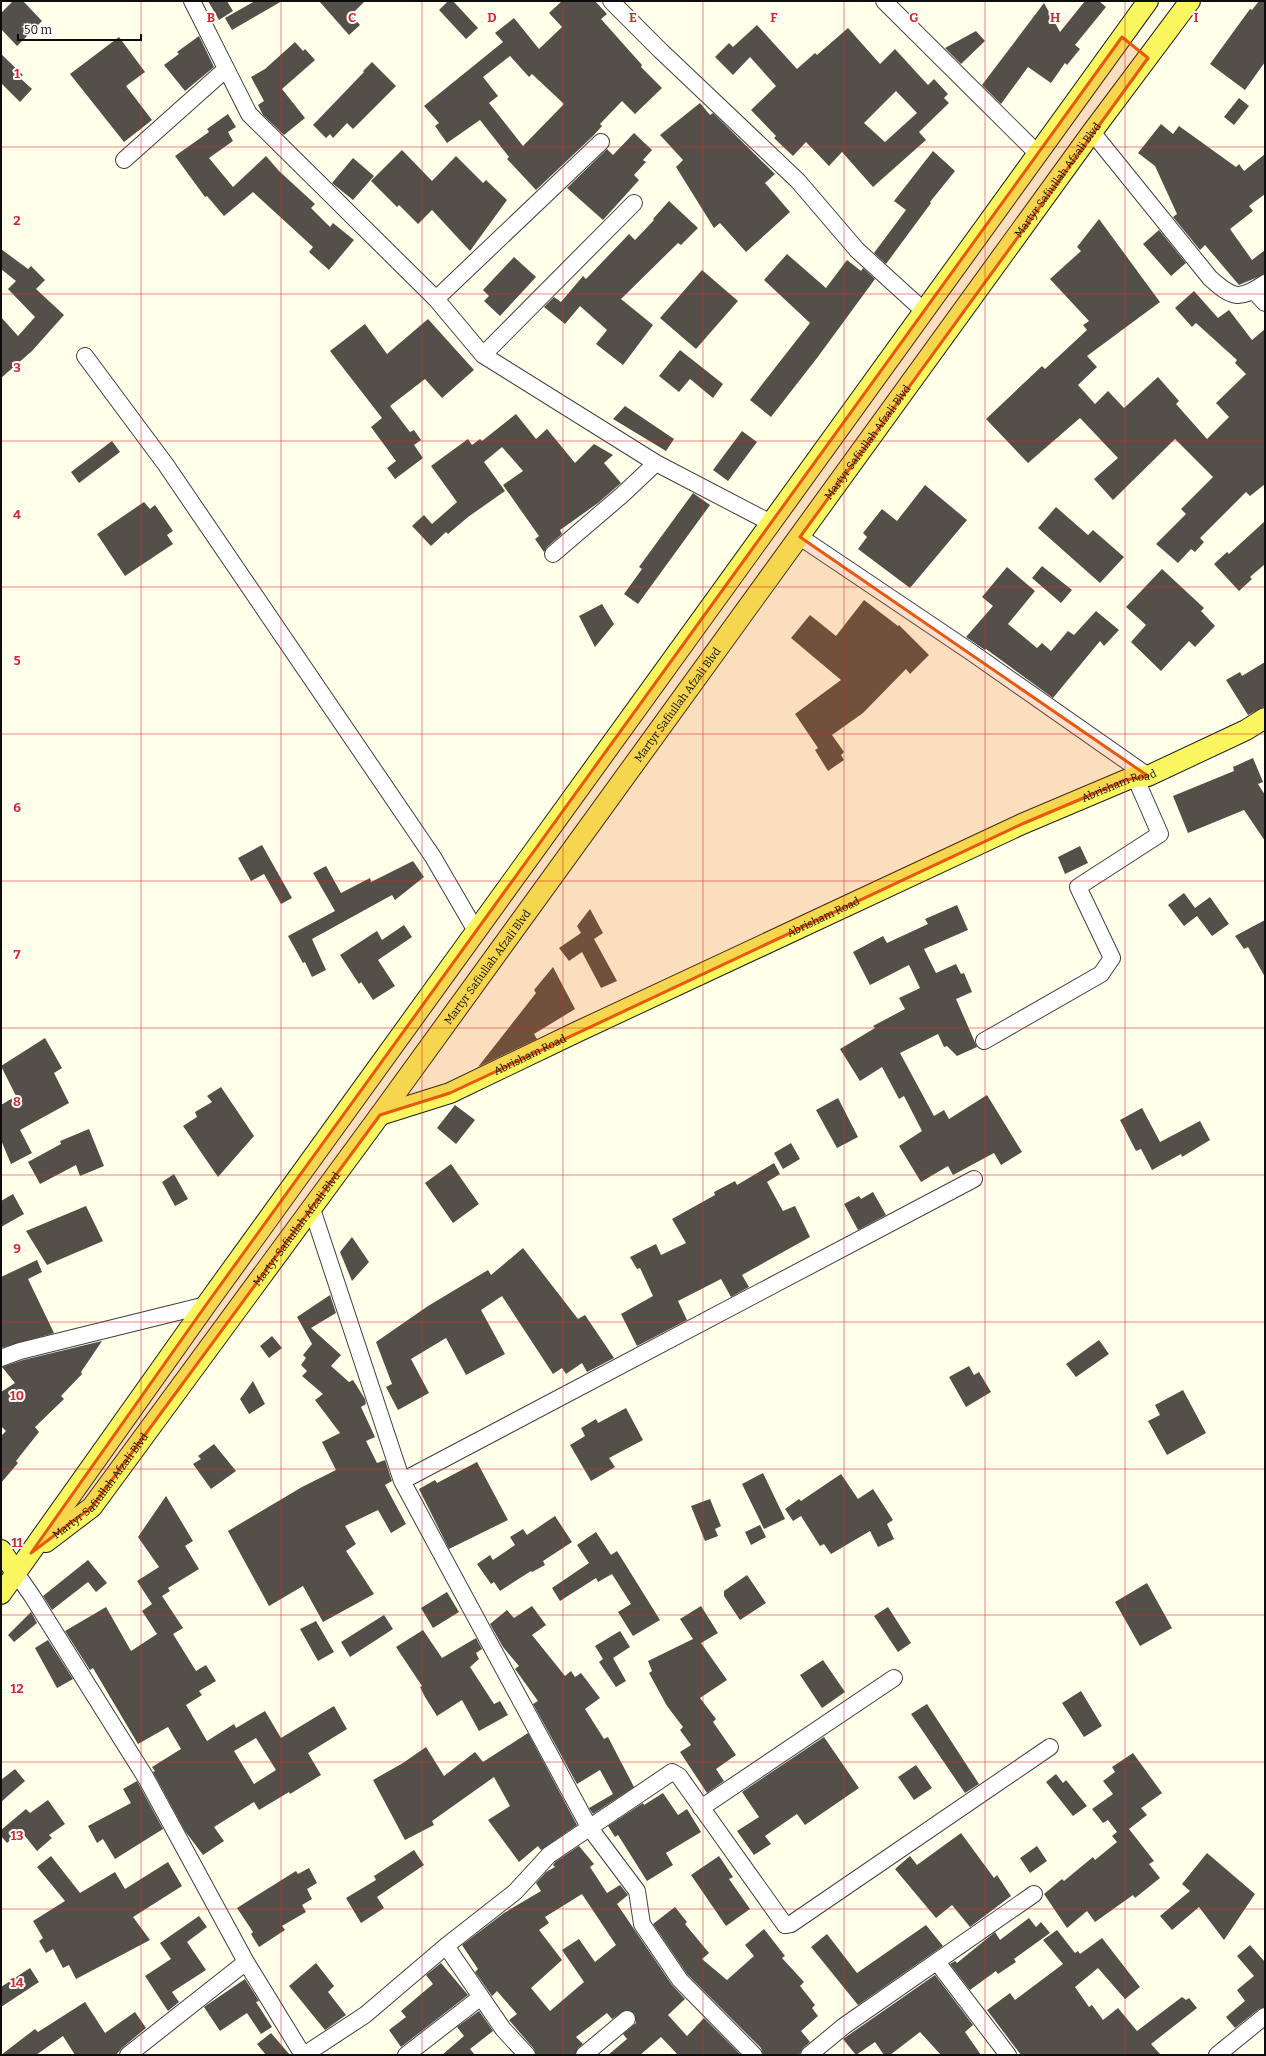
<svg xmlns="http://www.w3.org/2000/svg" width="1266" height="2056" font-family="Bitter,serif">
	<rect width="100%" height="100%" fill="#ffffea"/>
	<!-- building -->
	<path fill="#544f48" fill-rule="evenodd" d="M13,1H23L42,21L17,46L1,29V13Z
		M208,1H227L233,11L219,20Z
		M255,1H282L232,30L225,18Z
		M319,1H365L351,15L360,25L349,35Z
		M448,1H453L478,28L466,39L439,10Z
		M562,1H595L607,14L601,19L642,65L641,67L662,88L635,114L622,101L600,124L602,126L593,136L536,190L507,159L509,157L480,120L447,143L435,126L439,123L424,106L503,42L495,33L514,18L539,49L562,27L549,13ZM510,56L529,77L532,74L564,104L523,146L489,103L498,96L483,77Z
		M1085,1H1099L1106,7L1075,45L1080,49L1067,65L1065,63L1051,83L1028,67L1001,104L982,85L1044,3L1060,32Z
		M1259,1H1265V62L1245,90L1210,64L1250,9L1252,10Z
		M757,25L797,69L815,53L817,55L848,28L880,64L895,49L928,85L934,79L948,94L944,98L949,103L919,132L926,140L873,187L842,152L829,166L806,142L793,156L774,138L776,136L751,110L776,86L750,57L733,75L715,57L729,43L733,47ZM896,91L917,113L885,142L864,123Z
		M976,31L985,41L961,64L945,48Z
		M199,36L214,67L185,91L164,65L179,54L177,52Z
		M119,37L145,72L126,86L152,120L124,142L70,74Z
		M295,42L303,51L305,49L315,60L282,89L305,118L284,135L263,115L258,105L264,101L251,77L265,69Z
		M1,54L23,75L20,78L32,89L20,102L1,83Z
		M372,62L396,86L353,129L347,123L333,138L330,134L326,138L313,125L364,72L363,71Z
		M1239,98L1249,106L1234,125L1224,117Z
		M700,103L710,115L713,113L775,174L765,183L790,212L746,252L720,223L714,228L676,167L683,160L660,135Z
		M228,114L236,127L228,132L233,141L209,158L233,187L266,156L279,171L315,204L311,208L330,227L333,223L354,240L329,270L309,252L313,247L253,192L224,216L207,196L205,197L175,156L209,132L207,129Z
		M1161,124L1173,134L1179,126L1236,167L1239,164L1244,171L1265,154V194L1249,206L1253,211L1230,229L1252,260L1265,250V274L1239,285L1205,245L1200,250L1173,217L1177,214L1155,166L1138,153Z
		M634,133L652,150L643,160L646,162L634,175L639,180L603,220L567,188L607,149L613,155Z
		M402,150L432,181L456,156L483,183L486,180L507,200L470,251L432,210L418,224L399,205L397,207L371,181Z
		M933,151L955,171L930,202L931,203L886,264L874,253L906,210L894,201Z
		M353,158L374,176L353,200L332,183Z
		M669,201L698,228L681,245L678,243L621,299L653,325L623,365L596,344L607,330L580,306L565,324L544,307L554,297L561,302L583,276L586,279L629,234L635,240L654,220L653,219Z
		M1099,219L1160,302L1087,356L1097,367L1078,385L1095,404L1108,391L1124,408L1158,377L1179,401L1176,404L1207,439L1229,417L1216,403L1246,374L1235,363L1237,360L1196,323L1192,327L1175,308L1194,291L1218,318L1229,310L1252,340L1265,329V484L1250,496L1246,492L1200,538L1204,542L1195,552L1191,549L1178,563L1156,544L1186,514L1181,509L1213,477L1175,439L1113,500L1094,479L1118,458L1080,418L1028,463L986,419L1042,366L1045,369L1087,330L1083,325L1089,321L1050,279L1081,251L1077,247Z
		M1159,230L1186,263L1171,276L1143,244Z
		M1,249L28,269L31,266L45,280L36,289L64,315L32,351L1,378V317L18,336L35,317L8,289L16,281L1,269Z
		M787,254L826,288L847,260L861,271L863,268L875,279L817,358L771,417L750,400L810,323L764,280Z
		M514,257L536,277L500,316L484,301L489,296L483,290Z
		M702,270L738,301L696,349L660,318Z
		M428,319L474,370L442,398L425,379L390,406L410,432L414,430L421,440L414,445L423,458L395,479L387,468L396,461L371,427L382,418L330,351L365,324L387,354Z
		M680,350L723,384L713,398L690,379L679,392L659,376Z
		M625,406L674,439L666,451L613,419Z
		M516,414L536,439L547,429L575,463L594,444L613,455L604,463L621,483L598,503L560,530L562,534L547,547L544,552L535,539L539,536L503,485L523,471L502,447L484,462L505,491L468,517L448,534L446,532L431,546L412,526L424,515L432,524L457,502L431,466L468,439L472,445L480,439L482,441Z
		M742,431L757,442L728,481L713,470Z
		M112,441L120,452L79,483L71,472Z
		M925,485L967,520L910,588L858,549L867,537L863,533L882,509L897,521Z
		M693,493L710,505L638,604L624,594L642,569L639,567Z
		M144,502L150,509L155,505L173,531L167,535L173,544L125,576L97,534Z
		M1056,507L1088,535L1093,530L1124,557L1100,583L1038,528Z
		M1265,521V564L1250,577L1252,579L1239,591L1214,564L1227,552L1229,554Z
		M1042,566L1072,590L1061,603L1032,578Z
		M1007,567L1035,591L1008,624L1037,648L1042,643L1051,651L1068,631L1074,635L1096,611L1119,630L1104,646L1100,641L1053,698L986,649L985,650L966,637L993,606L982,597Z
		M1162,569L1204,608L1201,611L1215,626L1195,647L1189,641L1161,671L1131,642L1146,625L1126,607Z
		M864,600L898,626L899,625L929,655L910,674L906,669L863,713L832,735L844,752L841,755L844,760L828,771L815,750L818,748L795,714L841,680L791,638L810,615L836,636Z
		M602,604L614,624L595,647L579,616Z
		M1265,662V706L1248,715L1226,680L1240,672L1242,676Z
		M1253,758L1263,782L1258,784L1265,795V841L1244,810L1188,833L1173,796L1234,771L1233,767Z
		M262,845L292,898L281,904L264,874L251,881L238,858Z
		M1080,846L1088,863L1065,874L1058,857Z
		M413,861L424,877L395,900L392,895L312,939L326,970L312,977L305,962L303,963L288,936L335,911L313,873L326,866L341,893L370,878L371,882Z
		M1184,893L1195,908L1210,897L1229,924L1212,936L1197,916L1184,926L1168,905Z
		M957,905L968,930L924,949L936,973L956,964L961,974L964,973L972,992L956,999L977,1047L957,1056L947,1046L944,1047L938,1034L900,1053L934,1116L944,1110L949,1119L987,1095L1022,1152L1001,1165L994,1153L953,1175L948,1166L921,1182L899,1146L922,1131L904,1096L899,1099L882,1067L860,1081L840,1049L875,1028L873,1026L905,1009L899,998L920,988L909,965L870,985L853,952L883,936L887,943L928,924L925,919Z
		M590,909L603,933L594,939L617,981L601,988L582,952L569,961L559,948L581,933L577,926Z
		M1265,920V977L1248,947L1244,949L1235,936Z
		M404,925L412,937L378,960L395,986L373,1000L361,982L359,984L340,955L377,931L382,940Z
		M553,967L575,1009L534,1034L537,1039L478,1067L536,993L534,990Z
		M45,1038L62,1068L54,1073L69,1103L20,1130L32,1153L11,1164L1,1140V1105L16,1096L1,1066Z
		M221,1087L254,1136L218,1177L183,1126L197,1117L195,1112L212,1102L207,1096Z
		M838,1098L858,1137L837,1148L816,1110Z
		M455,1105L475,1120L456,1144L437,1128Z
		M1142,1108L1160,1142L1200,1121L1210,1140L1182,1157L1181,1154L1152,1170L1141,1149L1136,1151L1120,1120Z
		M89,1129L104,1166L80,1176L76,1165L40,1184L28,1162L61,1144L60,1141Z
		M791,1143L800,1159L783,1169L774,1153Z
		M774,1163L780,1174L767,1182L783,1211L795,1206L810,1237L742,1275L749,1287L731,1297L721,1279L678,1301L687,1320L637,1346L621,1314L653,1296L640,1268L637,1269L630,1257L656,1244L661,1255L686,1243L672,1219L715,1195L714,1192L735,1181L737,1185Z
		M451,1164L479,1204L453,1223L425,1183Z
		M174,1174L188,1199L175,1206L162,1182Z
		M873,1192L886,1215L858,1230L844,1204L859,1196L861,1199Z
		M13,1194L24,1214L1,1227V1201Z
		M86,1206L103,1241L47,1265L26,1231Z
		M352,1237L369,1262L352,1281L340,1252Z
		M523,1248L578,1319L585,1315L614,1358L587,1372L582,1363L566,1374L562,1368L553,1374L502,1296L481,1310L505,1354L466,1375L446,1338L411,1359L429,1393L398,1410L386,1387L392,1384L376,1342L428,1306L488,1270L491,1275Z
		M37,1260L42,1272L28,1279L54,1333L1,1348V1277Z
		M330,1295L336,1313L311,1328L341,1355L331,1366L349,1382L353,1380L365,1399L366,1404L361,1407L375,1437L366,1441L377,1463L385,1460L392,1481L385,1485L406,1524L391,1533L378,1510L345,1526L356,1544L346,1551L374,1594L323,1622L303,1586L269,1606L228,1531L302,1487L336,1470L322,1442L340,1433L315,1400L323,1394L302,1376L307,1371L301,1365L306,1358L303,1355L312,1344L297,1317Z
		M272,1336L282,1348L269,1358L260,1346Z
		M1099,1340L1109,1354L1076,1377L1066,1364Z
		M102,1341L81,1372L82,1374L61,1396L64,1399L35,1427L39,1432L16,1461L18,1463L1,1483V1436L6,1431L1,1426V1392L15,1383L2,1367L23,1360Z
		M969,1366L974,1375L979,1372L991,1392L966,1407L949,1377Z
		M253,1381L265,1404L249,1414L240,1399Z
		M1183,1390L1206,1433L1167,1455L1148,1421L1160,1415L1155,1405Z
		M626,1408L643,1440L609,1458L615,1467L591,1481L570,1445L585,1436L581,1428L596,1419L598,1423Z
		M214,1444L236,1471L211,1489L193,1464L201,1459L198,1456Z
		M477,1462L508,1520L449,1549L419,1489L435,1480L437,1483Z
		M763,1473L785,1519L764,1529L742,1484Z
		M841,1474L858,1499L873,1489L893,1520L887,1524L894,1539L878,1547L870,1531L831,1554L824,1544L820,1546L801,1516L793,1521L785,1509L799,1499L801,1501Z
		M166,1496L193,1541L185,1546L199,1569L168,1588L170,1591L162,1596L183,1628L173,1634L196,1671L206,1665L216,1681L199,1691L202,1695L186,1705L207,1741L234,1724L236,1728L265,1711L281,1738L334,1706L347,1729L308,1753L321,1775L290,1794L289,1792L259,1810L254,1802L214,1827L224,1841L203,1855L185,1831L153,1772L155,1771L152,1767L181,1749L168,1727L138,1744L93,1668L90,1670L65,1631L106,1607L131,1651L157,1634L142,1611L152,1604L137,1581L159,1567L138,1537ZM256,1738L276,1770L254,1784L234,1751Z
		M710,1499L721,1526L715,1529L718,1536L705,1541L691,1506Z
		M555,1516L572,1542L543,1561L545,1565L532,1572L531,1571L500,1591L494,1582L491,1584L477,1564L490,1555L493,1560L515,1545L510,1537L523,1529L527,1535Z
		M760,1525L766,1537L751,1545L745,1532Z
		M596,1532L611,1555L617,1551L660,1620L633,1636L618,1612L631,1604L612,1574L598,1582L596,1578L560,1601L552,1588L589,1563L577,1545Z
		M88,1560L107,1583L96,1592L88,1582L52,1610L43,1596Z
		M747,1575L766,1603L740,1620L724,1596V1591Z
		M1147,1583L1172,1628L1140,1646L1115,1602Z
		M447,1592L459,1612L433,1628L421,1608Z
		M532,1606L546,1625L532,1635L565,1676L571,1671L575,1677L581,1673L600,1698L585,1709L604,1739L608,1737L634,1787L593,1814L589,1808L613,1794L600,1770L577,1784L533,1704L538,1701L515,1669L519,1666L503,1647L490,1624L507,1610L514,1618Z
		M701,1606L718,1633L701,1643L727,1680L700,1698L716,1719L713,1722L736,1755L716,1769L724,1781L707,1793L680,1752L691,1745L680,1730L683,1727L667,1706L649,1673L652,1671L648,1661L693,1639L680,1619Z
		M888,1607L911,1643L898,1652L874,1616Z
		M31,1612L37,1623L14,1642L8,1635Z
		M384,1615L393,1629L350,1657L341,1642Z
		M316,1621L334,1652L318,1661L300,1629Z
		M423,1630L442,1658L476,1638L482,1649L476,1653L479,1659L470,1667L494,1704L500,1701L508,1715L479,1731L462,1700L437,1716L425,1697L420,1687L422,1686L396,1647Z
		M620,1631L630,1647L613,1658L626,1681L616,1687L599,1662L603,1659L595,1646Z
		M48,1640L73,1679L57,1688L35,1648Z
		M823,1660L845,1692L822,1708L800,1675Z
		M1081,1691L1102,1726L1084,1737L1062,1703Z
		M927,1704L979,1784L965,1793L911,1714Z
		M528,1733L577,1825L541,1850L538,1846L519,1862L488,1820L510,1806L494,1777L432,1821L434,1825L405,1840L373,1780L403,1763L426,1747L444,1776L475,1752L483,1762Z
		M824,1737L859,1788L805,1825L797,1814L765,1836L771,1844L754,1855L737,1831L759,1817L742,1792Z
		M1133,1753L1162,1793L1141,1808L1147,1815L1129,1829L1154,1861L1149,1864L1160,1878L1135,1898L1133,1895L1095,1922L1087,1911L1067,1928L1044,1894L1062,1879L1064,1881L1093,1857L1095,1860L1117,1842L1112,1836L1117,1832L1108,1820L1103,1823L1092,1809L1113,1794L1103,1781L1115,1772L1112,1767Z
		M916,1765L932,1788L914,1800L898,1777Z
		M15,1769L25,1781L1,1802V1780Z
		M1056,1774L1063,1783L1066,1780L1087,1806L1073,1816L1046,1782Z
		M137,1781L163,1829L115,1859L103,1839L97,1843L88,1826L131,1803L123,1789Z
		M663,1793L678,1815L687,1809L701,1832L666,1853L673,1865L647,1881L618,1835L615,1837L608,1826L643,1803L644,1805Z
		M48,1800L65,1824L49,1835L52,1838L37,1851L21,1831L7,1843L1,1836V1830L26,1809L30,1813Z
		M961,1833L994,1878L997,1875L1011,1896L970,1927L952,1905L936,1918L895,1869L910,1856L917,1865Z
		M579,1846L594,1864L590,1867L607,1893L620,1885L628,1895L617,1904L672,1985L685,1999L668,2015L687,2036L704,2018L741,2055H678L661,2037L640,2055H608L627,2039L623,2034L636,2023L634,2013L626,2010L612,2019L607,2013L576,2037L583,2044L578,2048L575,2055H536L534,2049L509,2020L517,2014L497,1991L492,1996L475,1972L478,1969L462,1945L504,1913L541,1891L536,1883L546,1872L555,1867L553,1865L555,1862ZM582,1894L616,1945L595,1962L579,1939L562,1950L584,1982L550,2011L531,1988L562,1960L539,1930L549,1923L545,1917Z
		M1037,1846L1047,1861L1030,1873L1020,1858Z
		M414,1850L424,1865L377,1897L384,1908L361,1923L346,1898L376,1880L374,1876Z
		M1207,1853L1255,1894L1224,1940L1199,1907L1172,1930L1160,1916L1190,1891L1182,1884Z
		M51,1856L80,1893L115,1872L125,1889L168,1862L182,1886L133,1917L150,1940L76,1979L69,1965L63,1968L53,1949L46,1953L39,1941L43,1938L33,1921L65,1901L37,1867Z
		M719,1856L733,1877L729,1879L750,1909L726,1926L691,1875Z
		M309,1868L317,1883L307,1889L312,1899L302,1905L306,1912L282,1926L285,1930L259,1947L251,1934L253,1932L237,1908L296,1871L298,1874Z
		M675,1907L687,1922L685,1924L709,1953L702,1959L727,1980L754,1956L745,1945L764,1929L785,1956L782,1958L804,1982L800,1986L815,2005L812,2008L818,2016L801,2031L810,2042L803,2048L799,2055H763L761,2048L687,1974L653,1924Z
		M199,1916L207,1927L187,1942L206,1970L172,1992L179,2002L168,2011L145,1976L171,1959L160,1943Z
		M1029,1918L1036,1927L1041,1922L1050,1933L1014,1959L1016,1962L998,1974L996,1971L970,1990L950,1964L955,1961L957,1963L995,1932L1000,1940Z
		M926,1925L943,1946L858,2005L811,1947L827,1934L857,1973Z
		M1057,1930L1075,1953L1078,1951L1080,1954L1102,1938L1140,1987L1125,1999L1098,1968L1075,1987L1089,2007L1092,2005L1103,2020L1118,2008L1137,2031L1182,1997L1186,2000L1189,1998L1197,2008L1151,2044L1161,2055H1021L987,2010L1010,1993L1015,2000L1063,1964L1043,1940Z
		M1250,1945L1265,1962V2007L1259,2009L1235,2028L1226,2017L1245,2001L1237,1990L1254,1976L1237,1956Z
		M316,1963L334,1986L328,1992L346,2015L325,2030L289,1986Z
		M441,1963L468,1995L401,2047L389,2030L406,2017L401,2011L433,1984L426,1975Z
		M30,1968L39,1982L1,2007V1987Z
		M935,1975L973,2025L965,2032L981,2055H941L920,2032L890,2055H884L875,2042L856,2055L843,2039Z
		M245,1979L259,2001L256,2002L272,2027L261,2034L247,2013L220,2031L204,2007Z
		M85,2002L105,2033L135,2012L146,2028L122,2048L116,2055H75L63,2036L36,2055H1L35,2029L38,2032Z
		M479,2011L493,2031L470,2049L475,2055H442L464,2036L457,2027Z
		M271,2033L290,2055H266L257,2044Z"/>
	<g fill="none" stroke-linecap="round" stroke-linejoin="round">
		<defs>
			<path id="minor" d="M192,1L249,114L436,299L483,355L656,463L771,523
				M611,1L661,51L798,181L857,250L924,311
				M884,1L1038,154
				M1092,132L1210,278C1232,298 1239,301 1265,283
				M124,160L226,69
				M1254,291L1265,303
				M436,299L601,142
				M483,355L634,203
				M85,356L166,465L433,857L476,931
				M800,537L971,652L1148,776
				M553,554L622,495L656,463
				M984,1041L1101,974L1112,958L1078,887L1160,834L1135,777
				M311,1206L402,1481L589,1827L637,1891L642,1924L680,1980L754,2055
				M1,1358L20,1351L206,1305
				M402,1481L974,1179
				M16,1573L32,1596L146,1778L246,1962L303,2055
				M701,1808L894,1678
				M446,1946L503,2029L527,2055
				M937,1962L1008,2055
				M128,2055L246,1962
				M304,2055L365,2015L446,1946L515,1892L549,1855L672,1772L679,1776L785,1925L791,1924L1050,1747
				M406,2055L481,1997
				M584,2055L627,2019
				M809,2055L844,2026L1034,1894
				M1217,2055L1265,2016"/>
			<g id="major">
				<path id="s1" d="M380,1115L450,1093L579,1031L1022,824L1126,780L1135,777L1148,776L1246,730L1265,718"/>
				<path id="s2" d="M46,1542L92,1507L380,1115L1092,132L1190,1"/>
				<path d="M1,1550L16,1573"/>
				<path d="M1,1594L206,1305L1148,1"/>
			</g>
		</defs>
		<!-- minor casing -->
		<use href="#minor" stroke="#3f3f3f" stroke-width="18"/>
		<!-- major casing -->
		<use href="#major" stroke="#1d1d1d" stroke-width="22"/>
		<!-- minor -->
		<use href="#minor" stroke="#fff" stroke-width="16"/>
		<!-- major -->
		<use href="#major" stroke="#faf65f" stroke-width="20"/>
	</g>
	<!-- marked area -->
	<path fill="#e8590c" fill-opacity="0.2" stroke="#e8590c" stroke-width="3" stroke-linejoin="round" d="M1122,37L1148,58L800,537L1148,776L1126,780L1022,824L450,1093L380,1115L92,1507L31,1553L206,1305Z"/>
	<!-- grid -->
	<path fill="none" stroke="#d62828" stroke-width="1" stroke-opacity="0.55" d="M141,1V2055M281,1V2055M422,1V2055M563,1V2055M703,1V2055M844,1V2055M985,1V2055M1125,1V2055M1,147H1265M1,294H1265M1,441H1265M1,587H1265M1,734H1265M1,881H1265M1,1028H1265M1,1175H1265M1,1322H1265M1,1469H1265M1,1615H1265M1,1762H1265M1,1909H1265"/>
	<g text-anchor="middle" dominant-baseline="central" stroke-width="4" stroke-linejoin="round" paint-order="stroke">
		<!-- street labels -->
		<g font-size="11" fill="#0c0c0c" stroke="#fff">
			<text stroke="none"><textPath href="#s2" startOffset="1699">Martyr Safiullah Afzali Blvd</textPath></text>
			<text stroke="none"><textPath href="#s2" startOffset="1375">Martyr Safiullah Afzali Blvd</textPath></text>
			<text stroke="none"><textPath href="#s2" startOffset="1051">Martyr Safiullah Afzali Blvd</textPath></text>
			<text stroke="none"><textPath href="#s1" startOffset="810">Abrisham Road</textPath></text>
			<text stroke="none"><textPath href="#s1" startOffset="486">Abrisham Road</textPath></text>
			<text stroke="none"><textPath href="#s2" startOffset="727">Martyr Safiullah Afzali Blvd</textPath></text>
			<text stroke="none"><textPath href="#s1" startOffset="162">Abrisham Road</textPath></text>
			<text stroke="none"><textPath href="#s2" startOffset="403">Martyr Safiullah Afzali Blvd</textPath></text>
			<text stroke="none"><textPath href="#s2" startOffset="79">Martyr Safiullah Afzali Blvd</textPath></text>
		</g>
	</g>
	<g font-size="13" text-anchor="middle" font-weight="bold" fill="#d62828" stroke="#fff" stroke-width="4" stroke-linejoin="round" paint-order="stroke">
		<text x="211" y="22">B</text>
		<text x="352" y="22">C</text>
		<text x="492" y="22">D</text>
		<text x="633" y="22">E</text>
		<text x="774" y="22">F</text>
		<text x="914" y="22">G</text>
		<text x="1055" y="22">H</text>
		<text x="1196" y="22">I</text>
		<text x="17" y="78">1</text>
		<text x="17" y="225">2</text>
		<text x="17" y="372">3</text>
		<text x="17" y="519">4</text>
		<text x="17" y="665">5</text>
		<text x="17" y="812">6</text>
		<text x="17" y="959">7</text>
		<text x="17" y="1106">8</text>
		<text x="17" y="1253">9</text>
		<text x="17" y="1400">10</text>
		<text x="17" y="1547">11</text>
		<text x="17" y="1693">12</text>
		<text x="17" y="1840">13</text>
		<text x="17" y="1987">14</text>
	</g>
	<!-- border -->
	<rect width="1266" height="2056" fill="none" stroke="#0c0c0c" stroke-width="4"/>
	<!-- scale -->
	<path d="M18 34v6h123v-6" fill="none" stroke="#0c0c0c" stroke-width="2"/>
	<text x="24" y="34" font-size="12" fill="#0c0c0c" stroke="#ffffff" stroke-width="3" paint-order="stroke">50 m</text>
</svg>
